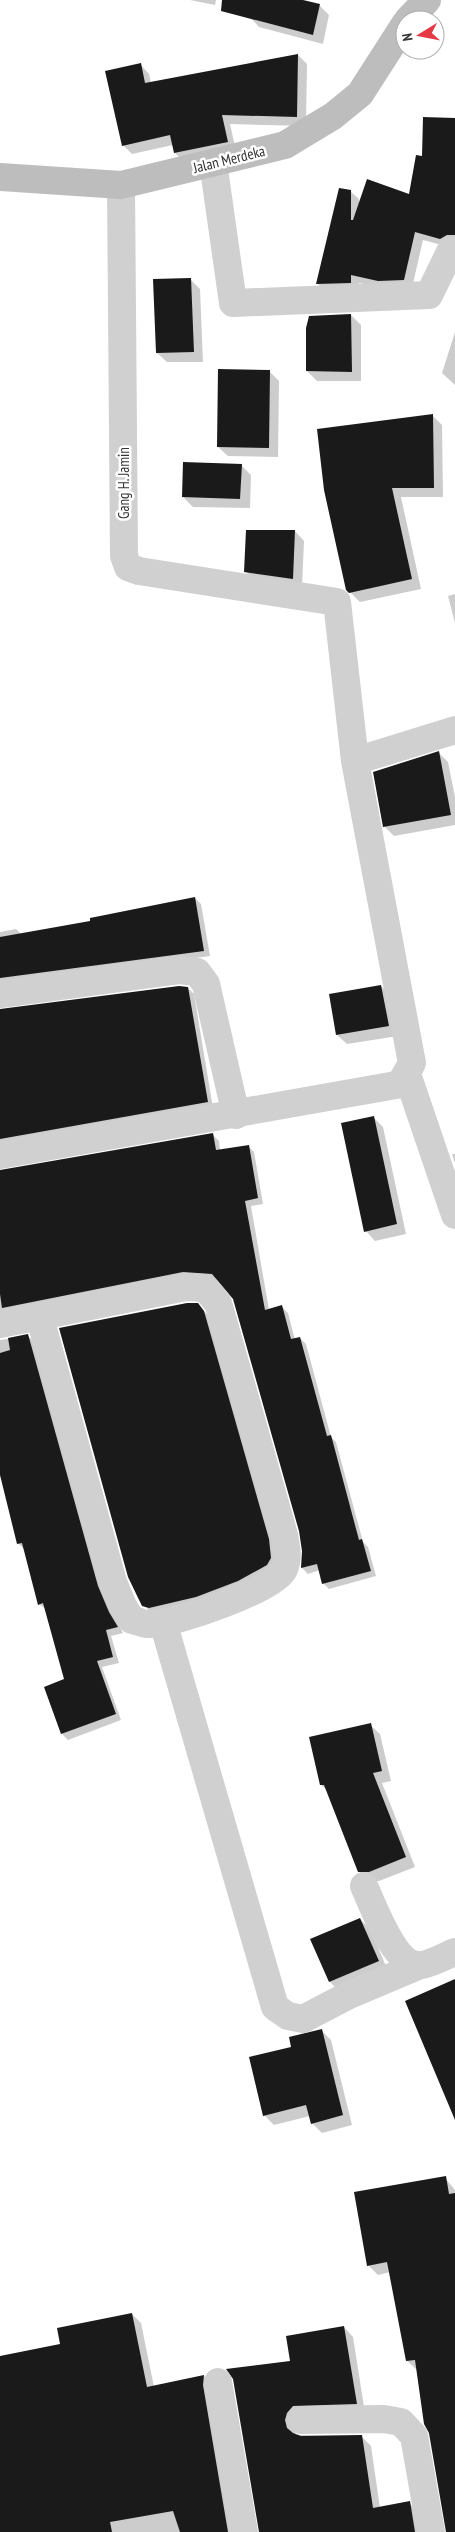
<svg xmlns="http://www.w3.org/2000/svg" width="455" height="2532" font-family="'PT Sans Narrow',sans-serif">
	<rect width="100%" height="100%" fill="#fff"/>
	<!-- shadow -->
	<path fill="#0003" d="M190,0H216L215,5Z
		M254,0H298L320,6L329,15L323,44L259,27L250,17Z
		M298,55L307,64L306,126L230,124L236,151L184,162L175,153L173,145L132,154L123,145L140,64L149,74L151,83Z
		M455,156V244L449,247L423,240L412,288L387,289L359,283V291L326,292L318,284L350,191L359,199V206L410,195Z
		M190,279L200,289L203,362H167L157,353Z
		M351,315L361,325V381H317L307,371Z
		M455,332V385L442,373Z
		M269,371L279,381L278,457L228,456L218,447Z
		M432,415L442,425L443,497H401L421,589L360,602L347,589L326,490Z
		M241,465L251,475L250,508L193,507L183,497Z
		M295,531L304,541L302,588L255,581L245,571Z
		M455,594V623L448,596Z
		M439,753L448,762L455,797V825L394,836L384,826Z
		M195,898L201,904L210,956L0,986V932L16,929L21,934L91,922Z
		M381,986L391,996L398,1036L347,1044L337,1035Z
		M188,988L194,994L213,1108L0,1147V1010Z
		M373,1117L383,1127L406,1234L375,1241L366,1231Z
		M213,1135L219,1141L220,1151L248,1146L254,1152L263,1204L251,1206L269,1310L282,1307L288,1313L295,1340L300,1338L306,1344L331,1437L336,1442L363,1542L368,1547L376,1576L329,1589L323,1583L320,1570L308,1574L302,1568L304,1551L300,1531L234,1298L218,1280L190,1277L0,1316V1171Z
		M452,1154H455V1163Z
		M204,1311L210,1318L275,1546L273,1571L183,1609L150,1612L138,1598L129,1576Z
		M28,1336L34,1342L104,1593L123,1633L111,1636L119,1663L102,1667L121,1720L68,1740L62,1734L46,1687L66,1680L47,1610L39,1604L25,1550L18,1543L0,1465V1340Z
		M370,1725L380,1734L391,1781L382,1783L415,1867L379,1881H369L359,1871L328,1791L321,1785Z
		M360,1919L370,1929L388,1971L340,1992L330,1982L312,1940Z
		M321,2030L331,2040L352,2125L322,2133L312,2123L310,2116L274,2125L264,2115L293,2048Z
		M445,2178L455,2190V2532H447L417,2370L407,2361L390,2272L378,2275L368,2265Z
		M132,2314L141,2323L154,2387L204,2376L213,2386L235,2532H0V2357L62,2344Z
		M344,2327L353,2337L365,2413L294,2430L296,2435L361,2436L371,2446L380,2508L409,2503L419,2512L422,2532H260L291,2362Z"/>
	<!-- building -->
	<path fill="#1a1a1a" d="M222,0H303L320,4L313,35L221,11Z
		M298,54L297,117L222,115L228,142L174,153L170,135L122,146L105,71L141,63L145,83Z
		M423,117L455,118V235H447L440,239L415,232L404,280L378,281L351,275V283L316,284L339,188L351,190V220H353L367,179L409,194L416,155L422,156Z
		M191,278L194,352L156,353L153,279Z
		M351,314L352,372L306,371V328L309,316Z
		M218,369L270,370L269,448L217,447Z
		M433,414L434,488H392L412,579L349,593L346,590L324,490L317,429Z
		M183,462L242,464L240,499L182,497Z
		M246,530H295L293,579L244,572Z
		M439,751L451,815L383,827L373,772Z
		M195,897L204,951L0,978V937L90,921V918Z
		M381,985L389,1026L336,1035L329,994Z
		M179,986L188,987L208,1102L0,1139V1009Z
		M374,1116L397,1224L364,1232L341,1123Z
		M213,1133L216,1150L249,1145L258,1198L245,1201L265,1310L282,1305L291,1339L300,1337L327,1436L331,1435L359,1540L362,1539L371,1571L322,1584L317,1564L301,1568L302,1551L299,1531L233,1299L212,1274L183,1272L2,1308L0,1294V1170Z
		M187,1303H198L204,1311L269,1539L271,1558L267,1565L238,1581L196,1597L149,1608L142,1606L128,1577L59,1328Z
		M28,1334L98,1586L109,1612L118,1627L106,1630L113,1657L97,1661L116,1714L61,1734L44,1687L64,1679L43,1603L38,1605L22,1543L17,1544L0,1475V1353L10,1350L8,1338Z
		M371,1723L382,1771L373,1773L406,1857L369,1872H358L324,1785H320L309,1737Z
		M360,1918L379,1961L329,1982L310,1939Z
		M455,1979V2120L405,2001Z
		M322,2029L343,2115L311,2124L306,2105L263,2116L249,2057L291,2047L289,2037Z
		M446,2176L449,2194L455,2193V2532H446L429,2433L424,2424L415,2360L406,2361L387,2262L367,2266L354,2192Z
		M132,2313L147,2387L204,2375L203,2385L228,2532H180L173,2511L110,2522L112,2532H0V2356L60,2344L57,2328Z
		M344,2326L357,2404L293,2406L287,2413L285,2420L287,2428L293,2433L301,2436L362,2435L373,2508L410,2501L415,2532H259L233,2379L226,2369L290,2361L286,2336Z"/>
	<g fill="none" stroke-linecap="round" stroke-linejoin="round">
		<!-- street -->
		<path stroke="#d0d0d0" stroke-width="28" d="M213,162L233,303L429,295L451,250L455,251
			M355,761L455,730
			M0,994L179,970L197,972L206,984L236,1115
			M407,1074L455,1215
			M0,1155L396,1085L402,1081L412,1063L355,761L337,602L139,571L128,567L124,556L121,185
			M0,1324L186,1287L205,1288L218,1303L284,1535C286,1546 289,1557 284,1569C276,1589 174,1624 151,1624C145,1625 138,1621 132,1620L123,1606L113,1582L40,1318
			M163,1622L275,2007L288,2016L303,2019L349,1995L420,1965
			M364,1886C373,1905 395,1969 422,1965C433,1963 445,1956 455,1952
			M218,2382L244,2532
			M301,2420L384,2419L401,2422L414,2436L431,2532"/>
		<!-- secondary -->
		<path stroke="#bdbdbd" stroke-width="28" d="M408,20L427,0
			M0,177L121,185L285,145L333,116L360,94L405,24"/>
	</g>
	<g text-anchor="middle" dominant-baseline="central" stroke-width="5" stroke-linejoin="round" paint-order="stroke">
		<!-- street labels -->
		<g font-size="15" fill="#333" stroke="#fff">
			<text transform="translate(229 159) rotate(-14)">Jalan Merdeka</text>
			<text transform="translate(123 483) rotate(-90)">Gang H. Jamin</text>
		</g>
	</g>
	<!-- north arrow -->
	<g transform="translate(420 35) rotate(260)"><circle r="24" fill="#ffffff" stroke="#adadad"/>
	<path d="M0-4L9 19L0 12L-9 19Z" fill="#e63946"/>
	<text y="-8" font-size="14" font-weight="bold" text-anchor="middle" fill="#333333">N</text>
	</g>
</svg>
